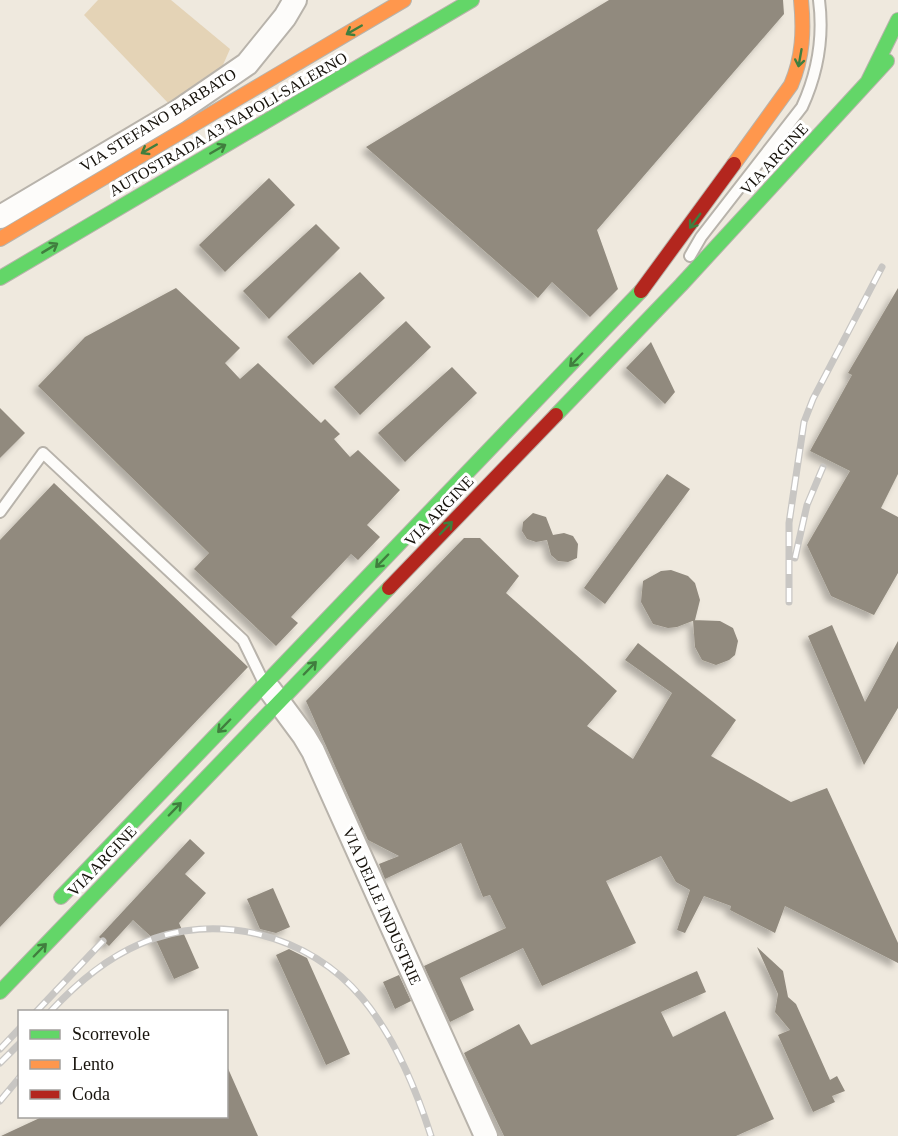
<svg xmlns="http://www.w3.org/2000/svg" width="898" height="1136" font-family="'Times New Roman',serif">
	<defs>
		<filter id="shadow"><feDropShadow dx="-5" dy="5" stdDeviation="3" flood-color="#0004"/></filter>
	</defs>
	<rect width="100%" height="100%" fill="#efe9de"/>
	<!-- green -->
	<path fill="#e4d3b6" d="M98,0H171L230,49L219,74L170,105L84,15Z"/>
	<!-- building -->
	<path fill="#918a7e" filter="url(#shadow)" d="M609,0H783L784,14L597,230L618,289L590,317L552,282L538,298L366,147Z
		M269,178L295,205L225,272L199,245Z
		M316,224L340,248L269,319L243,291Z
		M360,272L385,298L313,365L287,337Z
		M176,288L240,348L225,363L240,379L258,363L321,423L325,419L340,434L334,439L350,457L358,450L400,490L367,525L380,537L358,560L351,554L291,617L298,623L276,646L194,569L209,553L38,386L85,337Z
		M898,288V474L881,508L898,517V573L874,615L831,596L807,545L850,471L810,451L852,375L848,373Z
		M406,321L431,347L360,415L334,387Z
		M651,342L675,392L665,404L626,368Z
		M452,367L477,393L405,462L378,433Z
		M0,408L25,433L0,458Z
		M667,474L690,489L605,604L584,588Z
		M54,483L248,667L0,927V540Z
		M533,513L546,517L553,535L564,533L573,536L578,544L577,558L568,562L558,561L551,555L547,540L536,542L527,539L522,531L523,522Z
		M464,538H480L519,576L506,593L617,691L587,726L633,759L672,693L625,660L638,643L736,720L711,756L791,802L827,788L898,943V963L785,906L775,933L730,910L731,906L704,896L685,933L677,930L690,890L676,882L661,856L606,881L636,943L542,986L523,948L460,978L474,1010L450,1022L424,966L506,928L490,895L483,897L461,843L385,879L379,864L399,856L368,840L306,701Z
		M671,570L688,576L695,583L700,600L695,620L677,627L668,628L653,624L641,602L643,581L661,571Z
		M693,620L720,621L733,628L738,641L735,655L729,660L716,665L702,660L695,647Z
		M832,625L865,702L898,641V708L864,765L808,636Z
		M190,839L205,853L185,874L206,893L179,923L199,968L174,979L157,942L133,920L109,946L99,937Z
		M273,888L290,927L276,933L260,929L247,899Z
		M757,947L783,971L788,997L796,1004L830,1080L837,1076L845,1091L832,1096L835,1102L813,1112L778,1035L790,1030L775,1012L778,994Z
		M289,949L307,958L350,1054L326,1065L276,955Z
		M697,971L706,992L661,1012L673,1037L725,1011L774,1119L736,1136H504L464,1053L519,1024L531,1045Z
		M399,975L411,1001L395,1009L383,982Z
		M226,1064L258,1136H1L44,1116H226Z"/>
	<g fill="none" stroke-linecap="round" stroke-linejoin="round">
		<defs>
			<path id="lane" d="M690,256L701,237L802,107C818,72 824,38 819,0
				M0,512L43,453L243,640L263,681"/>
			<path id="street" d="M0,217L177,112L247,64L285,17L295,0
				M270,690L304,736L313,751L486,1136"/>
			<path id="fast" d="M868,81L898,20
				M0,278L472,0
				M556,415L681,285L887,61
				M61,897L641,291
				M0,992L389,588"/>
			<path id="slow" d="M734,164L791,85C803,57 804,30 801,0
				M0,239L404,0"/>
			<path id="jam" d="M641,291L734,164
				M389,588L556,415"/>
		</defs>
		<!-- lane casing -->
		<use href="#lane" stroke="#b8b3ab" stroke-width="14"/>
		<!-- street casing -->
		<use href="#street" stroke="#b8b3ab" stroke-width="26"/>
		<!-- fast casing -->
		<use href="#fast" stroke="#b8b3ab" stroke-width="16"/>
		<!-- slow casing -->
		<use href="#slow" stroke="#b8b3ab" stroke-width="16"/>
		<!-- jam casing -->
		<use href="#jam" stroke="#b8b3ab" stroke-width="16"/>
		<!-- lane -->
		<use href="#lane" stroke="#fdfcfa" stroke-width="10"/>
		<!-- street -->
		<use href="#street" stroke="#fdfcfa" stroke-width="22"/>
		<!-- fast -->
		<use href="#fast" stroke="#63d668" stroke-width="14"/>
		<!-- slow -->
		<use href="#slow" stroke="#ff974d" stroke-width="14"/>
		<!-- jam -->
		<use href="#jam" stroke="#b3261e" stroke-width="14"/>
		<defs>
			<path id="rail" d="M795,558L807,505L823,467
				M789,602V523L804,422L813,399L882,267
				M36,1012L103,941
				M50,1012C76,984 105,959 140,944C216,910 310,935 362,998C394,1036 416,1089 431,1136
				M0,1049L20,1028
				M0,1063L20,1043
				M0,1101L20,1077"/>
		</defs>
		<!-- rail casing -->
		<use href="#rail" stroke="#c8c6c3" stroke-width="7"/>
		<!-- rail -->
		<use href="#rail" stroke="#fff" stroke-width="4.5" stroke-dasharray="14" stroke-linecap="butt"/>
	</g>
	<!-- one-way arrows -->
	<defs><path id="oneway-shaft" d="M-6 0H5M1.5-3L5.5 0L1.5 3" fill="none" stroke-width="1.6" stroke-linecap="round" stroke-linejoin="round" transform="scale(1.5)"/></defs>
	<g stroke="#407e3e">
		<use href="#oneway-shaft" transform="translate(354 30) rotate(150)"/>
		<use href="#oneway-shaft" transform="translate(800 58) rotate(100)"/>
		<use href="#oneway-shaft" transform="translate(149 149) rotate(150)"/>
		<use href="#oneway-shaft" transform="translate(218 149) rotate(-30)"/>
		<use href="#oneway-shaft" transform="translate(695 221) rotate(126)"/>
		<use href="#oneway-shaft" transform="translate(50 248) rotate(-31)"/>
		<use href="#oneway-shaft" transform="translate(576 360) rotate(134)"/>
		<use href="#oneway-shaft" transform="translate(446 528) rotate(-46)"/>
		<use href="#oneway-shaft" transform="translate(382 561) rotate(134)"/>
		<use href="#oneway-shaft" transform="translate(310 668) rotate(-46)"/>
		<use href="#oneway-shaft" transform="translate(224 726) rotate(134)"/>
		<use href="#oneway-shaft" transform="translate(175 809) rotate(-46)"/>
		<use href="#oneway-shaft" transform="translate(40 950) rotate(-46)"/>
	</g>
	<g text-anchor="middle" dominant-baseline="central" stroke-width="6" stroke-linejoin="round" paint-order="stroke">
		<!-- street labels -->
		<g font-size="16" fill="#16120b" stroke="#fff">
			<text transform="translate(158 120) rotate(-32)">VIA STEFANO BARBATO</text>
			<text transform="translate(228 124) rotate(-30)">AUTOSTRADA A3 NAPOLI-SALERNO</text>
			<text transform="translate(774 159) rotate(-47)">VIA ARGINE</text>
			<text transform="translate(439 511) rotate(-46)">VIA ARGINE</text>
			<text transform="translate(102 861) rotate(-46)">VIA ARGINE</text>
			<text transform="translate(382 906) rotate(66)">VIA DELLE INDUSTRIE</text>
		</g>
	</g>
	<!-- legend -->
	<rect x="18" y="1010" width="210" height="108" fill="#ffffff" stroke="#a2a09d" stroke-width="1.5"/>
	<rect x="30" y="1030" width="30" height="9" fill="#63d668" stroke="#a2a09d" stroke-width="1.5"/>
	<text x="72" y="1040" font-size="18" fill="#16120b">Scorrevole</text>
	<rect x="30" y="1060" width="30" height="9" fill="#ff974d" stroke="#a2a09d" stroke-width="1.5"/>
	<text x="72" y="1070" font-size="18" fill="#16120b">Lento</text>
	<rect x="30" y="1090" width="30" height="9" fill="#b3261e" stroke="#a2a09d" stroke-width="1.5"/>
	<text x="72" y="1100" font-size="18" fill="#16120b">Coda</text>
</svg>
